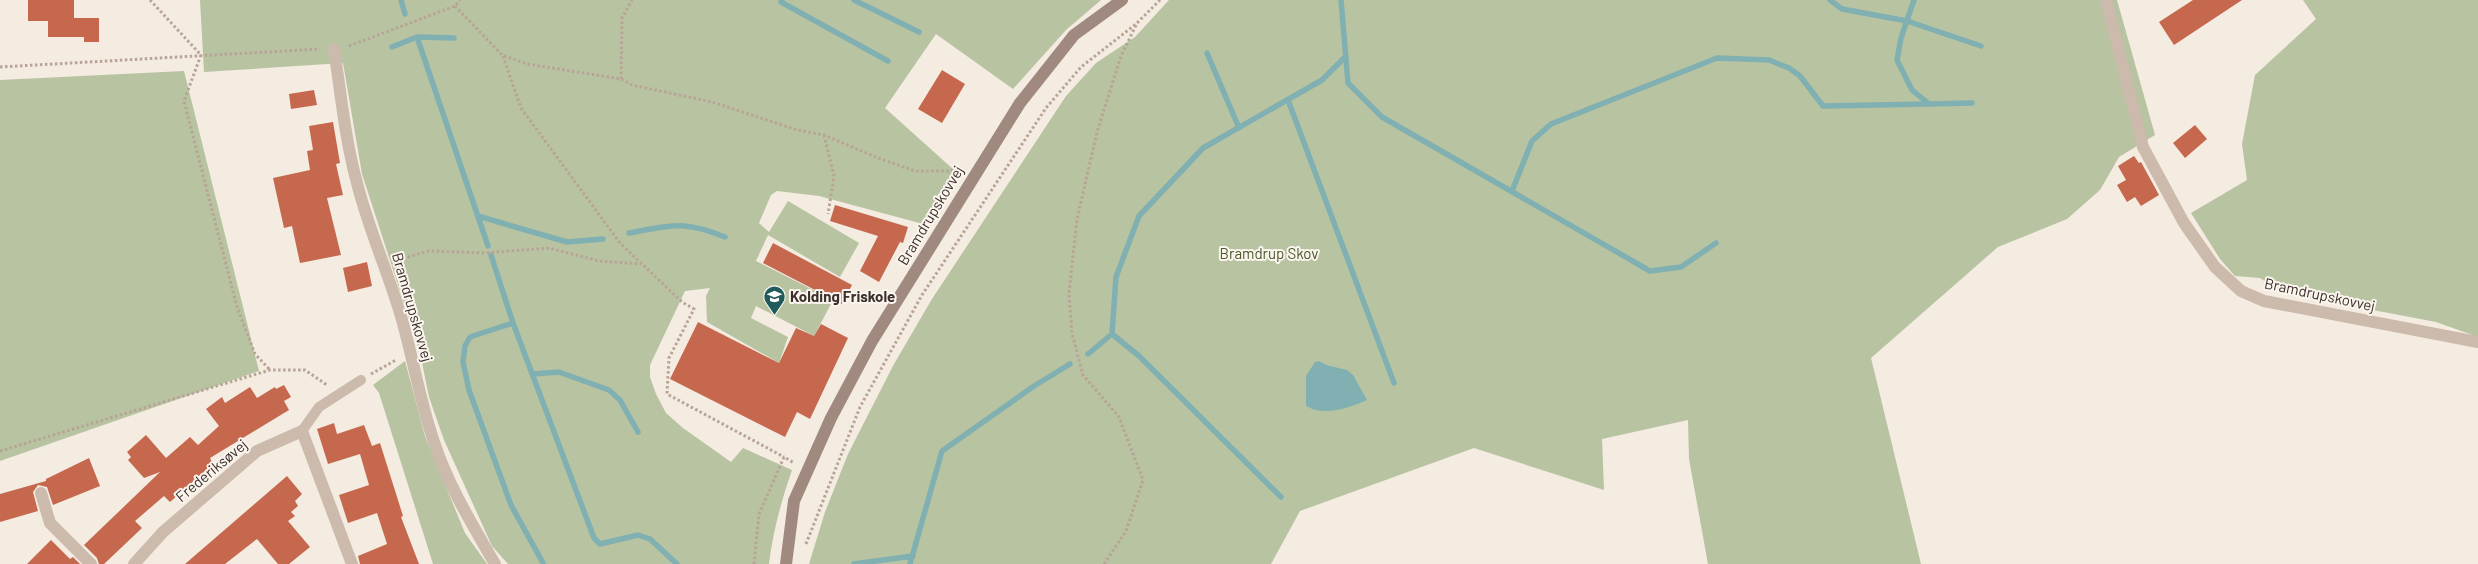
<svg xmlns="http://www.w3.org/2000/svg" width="2478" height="564" font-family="Barlow,sans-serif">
	<rect width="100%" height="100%" fill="#f4ebe1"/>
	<!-- green -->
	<path fill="#b8c3a1" d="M200,0H1101L1066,30L1013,89L936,34L885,108L954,170L927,225L819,196L777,191L771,195L759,223L769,232L788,201L859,243L840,277L768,235L756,261L833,300L814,336L756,306L751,318L788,337L779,363L707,322L706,296L710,288L685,291L650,365V377L656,394L666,413L683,428L731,462L743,448L792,470C781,502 773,531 769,564H508L492,546L444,440L429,397L420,353L362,174L343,63L204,72Z
		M1169,0H2117L2155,135L2119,157L2100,190L2067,219L1998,247L1871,358L1921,564H1708L1689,459L1688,420L1602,439L1604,490L1474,448L1300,511L1271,564H809L825,512L848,454L894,364L932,299L1066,96L1096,63L1135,37Z
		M2303,0H2478V337L2436,322L2284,293L2260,278L2235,276L2220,259L2191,213L2247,180L2242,144L2255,75L2316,19Z
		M184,71L259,371L0,461V80Z
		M405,361L425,436L465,533L487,564H433L379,393L373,385Z"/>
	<!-- water -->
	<path fill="#80b0b1" d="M1319,361L1326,365L1347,370L1353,375L1367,400C1349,408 1324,417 1306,406V376L1315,362Z"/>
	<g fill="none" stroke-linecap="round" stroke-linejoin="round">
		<!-- stream -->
		<path stroke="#80b0b1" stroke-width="5.5" d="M401,0L405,14
			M782,0L781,2L888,61
			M854,0L919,32
			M1341,0L1348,83L1382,117L1650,271L1681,267L1716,243
			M1830,0L1842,9L1907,21L1981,46
			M1914,0L1901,38L1897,60L1912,90L1929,104L1972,103
			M417,37L488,246
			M392,47L417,37L454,38
			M1207,53L1239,128
			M1288,100L1394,383
			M1512,191L1532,141L1551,124L1717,58L1769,60L1789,68L1800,76L1823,106L1929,104
			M478,216L567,242L603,239
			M629,233C671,225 684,220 725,237
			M491,255L513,323L594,538L600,544L638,535L650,539L677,564
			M513,323L470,337L465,346L463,362L469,390L511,505L543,563
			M1088,354L1112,334
			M533,374L559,372L609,390L620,400L638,432
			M1281,497L1139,356L1112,334L1116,277L1139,216L1203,148L1322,80L1346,56
			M854,564L913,556
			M910,564L942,451L1034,386L1070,364"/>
	</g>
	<!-- building -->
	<path fill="#c6684d" d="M28,0H74V18H99V42H84V37H48V21H28Z
		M2193,0H2242L2174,45L2159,22Z
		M942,70L965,84L942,123L918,109Z
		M314,90L317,105L291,109L289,94Z
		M333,122L340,163L336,164L343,195L327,198L341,255L300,263L292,226L284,228L273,178L310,170L307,151L313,150L309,126Z
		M2195,125L2207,139L2185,158L2173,143Z
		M2134,156L2139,163L2141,162L2159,195L2141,206L2135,197L2127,202L2117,185L2126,180L2118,166Z
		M835,205L908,227L903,243L900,242L879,282L860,271L878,236L830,221Z
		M773,243L852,285L842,304L763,263Z
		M367,262L372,286L348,292L343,268Z
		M698,322L779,363L796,328L814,336L821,324L848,338L810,419L797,412L785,437L670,379Z
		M284,385L291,397L284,401L289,410L210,458L213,464L170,502L164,496L135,521L142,528L104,564H99L97,558L84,545L160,472L144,478L128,460L131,457L127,452L146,435L166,458L190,437L198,445L219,426L206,409L222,397L225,403L250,387L257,398L275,387L276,389Z
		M334,423L337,434L364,425L372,446L380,443L403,516L401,517L419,564H360L358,556L387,544L377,513L348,523L339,495L369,485L360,454L328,464L317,429Z
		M89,458L100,486L53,505L47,487L38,485L33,492L38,511L0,522V494L46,481V479Z
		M287,476L302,494L295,501L298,506L291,512L295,516L288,521L310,547L289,564H278L257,539L225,564H185Z
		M51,540L70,559L73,557L80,564H27Z"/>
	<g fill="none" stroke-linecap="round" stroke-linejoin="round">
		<!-- path -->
		<path stroke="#b8a497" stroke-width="3" stroke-dasharray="2.5 2.5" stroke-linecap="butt" d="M150,0L201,55L184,101L237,307L255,354L270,370
			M455,6L502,55L527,64L621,79L632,85L712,102L797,130L824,135L878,158L915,171H948L960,169
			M349,46L455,6L460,0
			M503,56L521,108L620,243L682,302L694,309L669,358L667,394L784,457
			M0,67L320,49
			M621,79L622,18L632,0
			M824,135L834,176L828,214
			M398,260L429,251L484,253L549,248L599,261L641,264
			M371,374L396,360
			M0,451L270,370H305L327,385
			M806,544L860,407L922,295L1046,108L1081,67L1136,24L1160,0
			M754,564L759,514L784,457L794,463
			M1104,564L1126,531L1143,480L1119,417L1083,375L1072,334L1069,294L1077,219L1097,132L1121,56L1136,25"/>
		<!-- lane -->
		<path stroke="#ccbaac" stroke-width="10" d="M302,431L319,407L361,380"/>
		<!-- street -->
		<path stroke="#ccbaac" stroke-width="12" d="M2106,0L2143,147L2184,223L2215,267L2241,291L2264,301L2478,342
			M334,49C341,94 345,139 357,183C368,227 387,270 400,313C413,356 419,399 434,442C448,485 472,524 495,564
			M41,493L50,523L91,564
			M134,564L163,532L257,451L302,431L352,564"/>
		<!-- secondary -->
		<path stroke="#a0897e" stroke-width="12" d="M786,564L794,501L831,418L872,341L1020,103L1074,35L1122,0"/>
	</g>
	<!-- icons -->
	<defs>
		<symbol id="school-pin" viewBox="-11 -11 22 30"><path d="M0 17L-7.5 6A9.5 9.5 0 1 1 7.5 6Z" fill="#205a5d" stroke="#fbf5ee"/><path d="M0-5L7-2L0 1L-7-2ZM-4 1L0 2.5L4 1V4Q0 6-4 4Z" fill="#fff"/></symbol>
	</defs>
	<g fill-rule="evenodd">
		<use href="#school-pin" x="762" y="284" width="25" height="34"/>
	</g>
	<g text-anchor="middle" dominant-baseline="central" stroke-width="4" stroke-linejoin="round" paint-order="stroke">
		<!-- street labels -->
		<g font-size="15" fill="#3b302b" stroke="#fbf5ee">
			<text transform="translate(930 215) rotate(-59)">Bramdrupskovvej</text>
			<text transform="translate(2320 294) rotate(12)">Bramdrupskovvej</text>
			<text transform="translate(413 307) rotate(74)">Bramdrupskovvej</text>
			<text transform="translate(211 470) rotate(-40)">Frederiksøvej</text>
		</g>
		<!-- park labels -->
		<g font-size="15" fill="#4b592f" stroke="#fbf5ee">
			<text x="1269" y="253">Bramdrup Skov</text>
		</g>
		<!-- poi labels -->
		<g font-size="15" font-weight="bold" fill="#3b302b" stroke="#fbf5ee" text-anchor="start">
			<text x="790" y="296">Kolding Friskole</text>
		</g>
	</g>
</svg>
